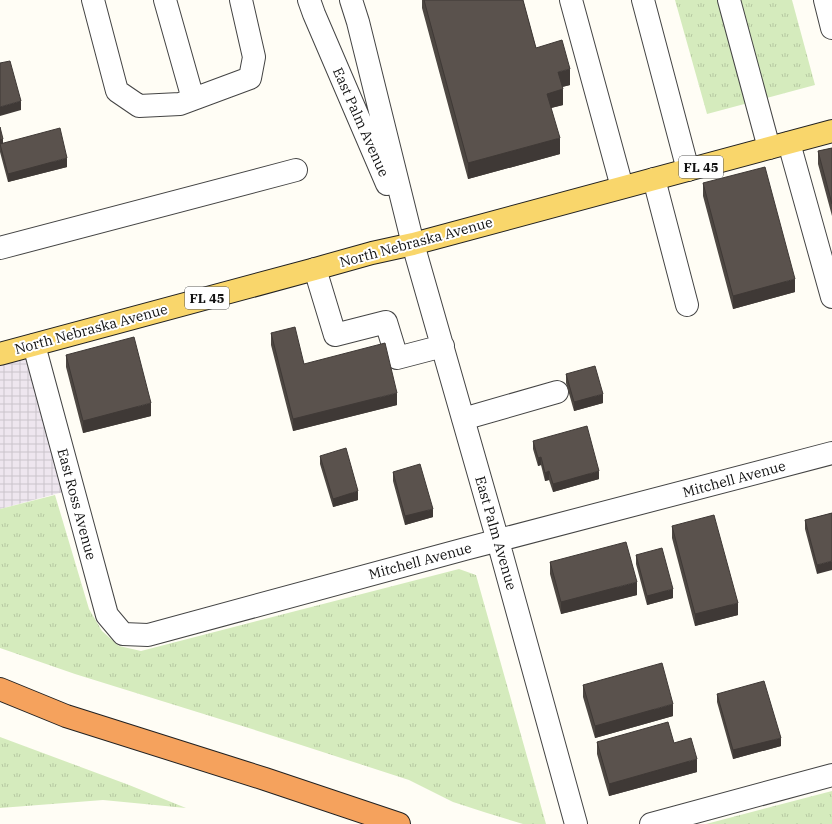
<svg xmlns="http://www.w3.org/2000/svg" width="832" height="824" font-family="'IBM Plex Serif',serif">
	<defs>
		<pattern id="industrial-grid" width="8" height="8" patternUnits="userSpaceOnUse"><rect width="8" height="8" fill="#eee6ef"/><path d="M0 4h8M4 0v8" fill="none" stroke="#cbc4cc"/></pattern>
		<pattern id="grass-tufts" width="24" height="20" patternUnits="userSpaceOnUse"><rect width="24" height="20" fill="#d5ebbd"/><path d="M3 7l-1-3M5 7V3M7 7l1-3M15 17l-1-3M17 17v-4M19 17l1-3" fill="none" stroke="#b6c8a1"/></pattern>
	</defs>
	<rect width="100%" height="100%" fill="#fffdf5"/>
	<!-- industrial -->
	<path fill="url(#industrial-grid)" d="M30,352L67,491L0,509V360Z"/>
	<!-- grass -->
	<path fill="url(#grass-tufts)" d="M675,0H792L815,85L707,114Z
		M55,495L89,609L102,631L119,646L141,651L459,569L476,575L546,824H523L487,813L453,802L409,780L252,729L75,674L0,648V509Z
		M0,737L129,785L186,808L103,800L0,808Z
		M832,791V824H706Z"/>
	<g fill="none" stroke-linecap="round" stroke-linejoin="round">
		<defs>
			<path id="minor" d="M93,0L117,91L139,106L180,104L250,78L254,57L241,0
				M165,0L193,99
				M309,0L314,14L387,184
				M351,0L358,22L413,244L498,541L576,824
				M571,0L622,187
				M643,0L688,170
				M729,0L769,148
				M825,0L832,28
				M789,143L832,297
				M654,179L687,305
				M0,248L296,170
				M315,269L335,335L386,322L397,358L443,346
				M34,345L107,615L123,634L148,635L465,549L832,453
				M463,419L557,392
				M651,824L832,775"/>
			<path id="major" d="M0,354L315,269L372,253L413,244L832,131"/>
			<path id="highway" d="M0,689L66,716L265,779L399,824"/>
		</defs>
		<!-- minor casing -->
		<use href="#minor" stroke="#444" stroke-width="24"/>
		<!-- major casing -->
		<use href="#major" stroke="#222" stroke-width="24"/>
		<!-- highway casing -->
		<use href="#highway" stroke="#222" stroke-width="24"/>
		<!-- minor -->
		<use href="#minor" stroke="#fff" stroke-width="22"/>
		<!-- major -->
		<use href="#major" stroke="#f9d66b" stroke-width="22"/>
		<!-- highway -->
		<use href="#highway" stroke="#f5a25d" stroke-width="22"/>
	</g>
	<!-- wall -->
	<path fill="#4d4742" d="M422,0H523L536,48L570,85L562,87L563,105L551,108L560,154L468,179L422,8Z
		M0,127L3,143L67,167L8,182L0,152Z
		M832,148V216L818,164V151Z
		M703,183L795,292L733,309L703,196Z
		M271,333L304,364L397,405L293,431L271,345Z
		M66,355L151,416L83,433L66,367Z
		M566,374L603,403L574,411L566,383Z
		M533,441L599,479L553,492L549,480L545,481L541,465L538,466L533,449Z
		M320,456L358,500L333,507L320,464Z
		M393,472L433,517L405,525L393,481Z
		M832,513L817,574L805,529V520Z
		M672,526L738,615L695,626L672,538Z
		M636,555L673,598L647,605L636,564Z
		M550,562L637,595L561,614L550,574Z
		M583,685L673,716L595,738L583,697Z
		M717,694L781,746L733,759L717,702Z
		M597,742L674,743L697,772L609,796L597,754Z"/>
	<!-- shaded-wall -->
	<path fill="#3f3936" d="M570,69V85L558,88V72Z
		M563,89V105L547,109V94Z
		M21,101V110L0,116V107Z
		M560,138V154L468,179V163Z
		M3,139V147L0,144V148V140Z
		M67,158V167L8,182V174Z
		M795,279V292L733,309V296Z
		M397,393V405L293,431V419Z
		M603,394V403L574,411V402Z
		M151,403V416L83,433V421Z
		M541,457V465L538,466V458Z
		M549,471V480L545,481V473Z
		M599,471V479L553,492V484Z
		M358,491V500L333,507V499Z
		M433,509V517L405,525V516Z
		M832,561V570L817,574V565Z
		M637,582V595L561,614V602Z
		M673,589V598L647,605V596Z
		M738,603V615L695,626V614Z
		M673,704V716L595,738V726Z
		M781,738V746L733,759V750Z
		M697,759V772L609,796V784Z"/>
	<!-- building -->
	<path fill="#5a524d" stroke="#3f3936" d="M424,0H523L536,48L562,40L570,69L558,72L563,89L547,94L560,138L468,163Z
		M10,61L21,101L0,107V63Z
		M0,127L3,139L0,140Z
		M60,128L67,158L8,174L0,144Z
		M832,148V204L818,151Z
		M765,167L795,279L733,296L703,183Z
		M295,327L304,364L385,343L397,393L293,419L271,333Z
		M134,337L151,403L83,421L66,355Z
		M595,366L603,394L574,402L566,374Z
		M587,426L599,471L553,484L549,471L545,473L541,457L538,458L533,441Z
		M346,448L358,491L333,499L320,456Z
		M420,464L433,509L405,516L393,472Z
		M832,513V561L817,565L805,520Z
		M714,515L738,603L695,614L672,526Z
		M626,542L637,582L561,602L550,562Z
		M662,548L673,589L647,596L636,555Z
		M662,663L673,704L595,726L583,685Z
		M764,681L781,738L733,750L717,694Z
		M668,722L674,743L691,738L697,759L609,784L597,742Z"/>
	<g text-anchor="middle" dominant-baseline="central" stroke-width="4" stroke-linejoin="round" paint-order="stroke">
		<!-- shield labels -->
		<g fill="#fff" stroke="#585858" stroke-width="1">
			<rect x="679" y="156" width="44" height="22" rx="3"/>
			<rect x="185" y="287" width="44" height="22" rx="3"/>
		</g>
		<g font-size="13" font-weight="bold" fill="#111">
			<text x="701" y="167">FL 45</text>
			<text x="207" y="298">FL 45</text>
		</g>
		<!-- street labels -->
		<g font-size="14" fill="#111" stroke="#fff">
			<text transform="translate(361 122) rotate(66)">East Palm Avenue</text>
			<text transform="translate(416 242) rotate(-15)">North Nebraska Avenue</text>
			<text transform="translate(91 329) rotate(-15)">North Nebraska Avenue</text>
			<text transform="translate(734 479) rotate(-15)">Mitchell Avenue</text>
			<text transform="translate(77 504) rotate(75)">East Ross Avenue</text>
			<text transform="translate(496 533) rotate(74)">East Palm Avenue</text>
			<text transform="translate(420 561) rotate(-15)">Mitchell Avenue</text>
		</g>
	</g>
</svg>
